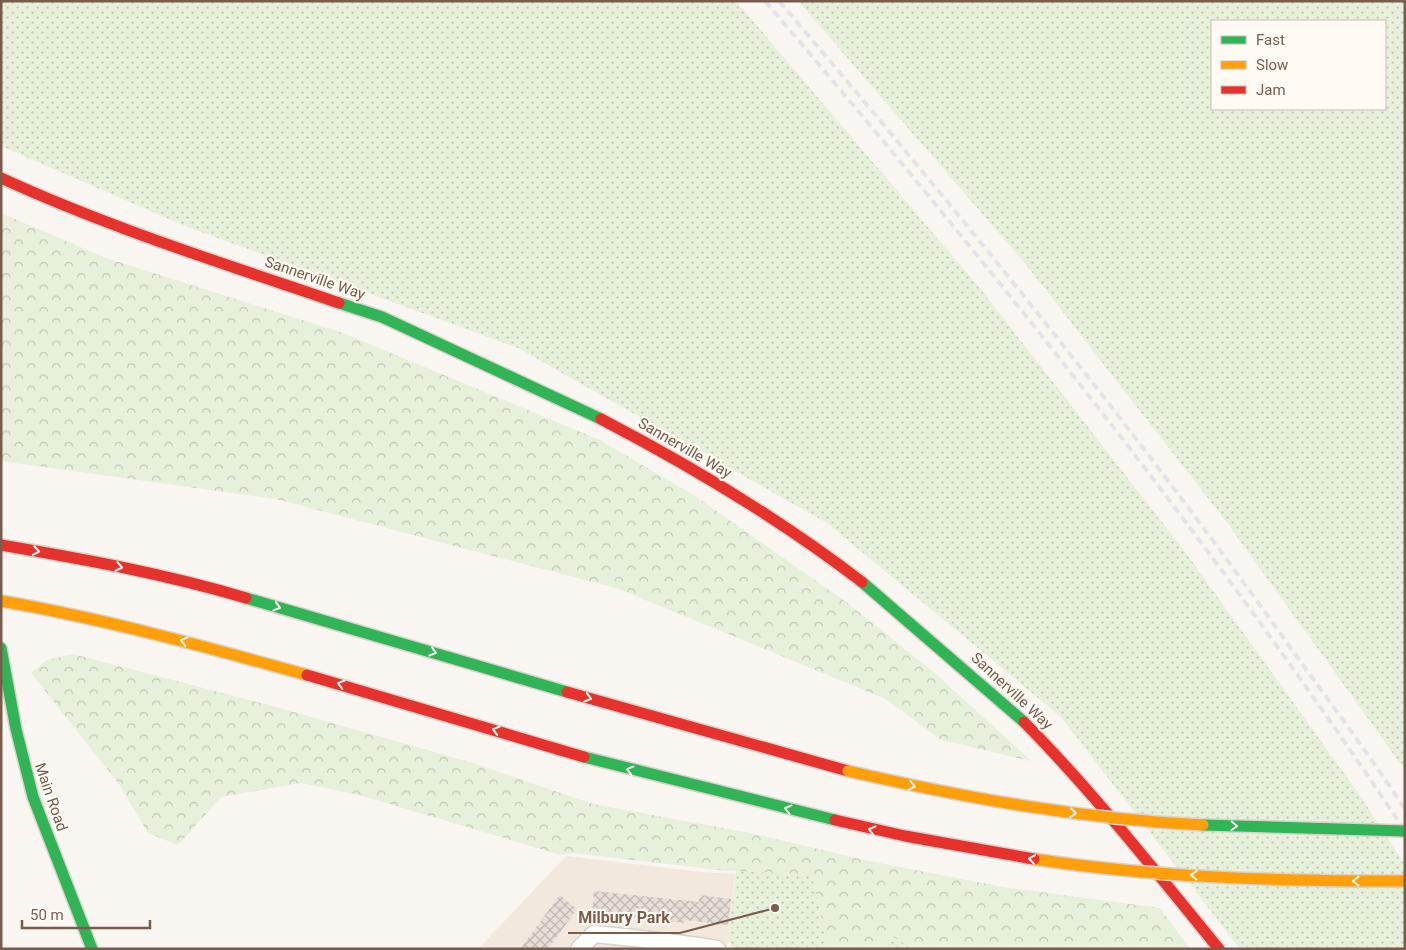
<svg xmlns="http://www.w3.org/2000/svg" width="1406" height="950" font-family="Roboto,sans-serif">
	<defs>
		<pattern id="green-dots" width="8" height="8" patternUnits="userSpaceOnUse" patternTransform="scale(1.25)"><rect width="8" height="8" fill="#e7f0db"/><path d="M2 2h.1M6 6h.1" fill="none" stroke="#c0c6b4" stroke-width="1.8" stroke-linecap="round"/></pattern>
		<pattern id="forest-crowns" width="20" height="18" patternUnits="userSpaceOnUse" patternTransform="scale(1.25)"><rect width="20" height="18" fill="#e7f0db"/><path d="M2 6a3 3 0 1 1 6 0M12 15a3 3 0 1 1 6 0" fill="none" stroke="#c0c6b4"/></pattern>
		<pattern id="building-cross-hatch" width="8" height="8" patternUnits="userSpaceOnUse" patternTransform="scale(1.25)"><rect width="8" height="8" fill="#e6ded7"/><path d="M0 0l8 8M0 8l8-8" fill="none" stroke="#bfb7b1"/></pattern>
	</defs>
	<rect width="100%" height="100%" fill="#f9f5f0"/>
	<!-- residential -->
	<path fill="#f2e8de" d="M566,856L702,872L735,874L727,949H478Z"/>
	<!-- green -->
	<path fill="url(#green-dots)" fill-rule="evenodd" d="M1,1H736L983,292L1186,553L1361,797L1405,865V949H1240L1061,717L827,523L518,348L185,226L1,146Z
		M798,1H1405V770L1228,524L1024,262ZM1212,21H1385V109H1212Z
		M736,871L812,875L828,949H735L728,941Z
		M888,935L916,949H888Z"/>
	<!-- forest -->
	<path fill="url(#forest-crowns)" d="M1,213L106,258L343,333L600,440L695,496L849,604L937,675L1031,761L941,740L886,699L619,589L276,499L1,461Z
		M73,654L265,704L473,763L593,804L750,833L869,861L1003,887L1160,908L1190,949H916L889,935L888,949H828L812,875L718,870L573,853L561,855L359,795L301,783L221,797L178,845L148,833L119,784L31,673L47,660Z"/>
	<!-- building -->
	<path fill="url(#building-cross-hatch)" d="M594,891L699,902L700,895L731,899L728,925L685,920V923L592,913Z
		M560,895L577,909L548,949H520Z"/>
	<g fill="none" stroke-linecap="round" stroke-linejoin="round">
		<defs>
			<path id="street" d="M579,949L594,934C635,938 676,942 717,949"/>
			<path id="fast" d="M339,303L382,317L601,419
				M862,582L1024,722
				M246,598L567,692
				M1,648L16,729L33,797L92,949
				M584,757L835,820"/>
			<path id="slow" d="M1,601C105,619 206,647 307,675"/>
			<path id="jam" d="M1,178C110,228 225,264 339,303
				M601,419C693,467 780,519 862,582
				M1,545C83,559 166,574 246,598
				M307,675L584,757
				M567,692L848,771
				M1024,722C1094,793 1156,872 1219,949"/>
		</defs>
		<!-- street casing -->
		<use href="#street" stroke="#d7d1cb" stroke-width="19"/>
		<!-- fast casing -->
		<use href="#fast" stroke="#d9d2cb" stroke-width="14"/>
		<!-- slow casing -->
		<use href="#slow" stroke="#d9d2cb" stroke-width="14"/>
		<!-- jam casing -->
		<use href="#jam" stroke="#d9d2cb" stroke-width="14"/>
		<!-- street -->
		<use href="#street" stroke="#fefefd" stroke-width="16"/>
		<!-- fast -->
		<use href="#fast" stroke="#30b455" stroke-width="11"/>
		<!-- slow -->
		<use href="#slow" stroke="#ff9f0a" stroke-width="11"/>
		<!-- jam -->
		<use href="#jam" stroke="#e5322d" stroke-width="11"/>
		<!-- rail -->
		<path stroke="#e6e3e7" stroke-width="4" stroke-dasharray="8 5" stroke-linecap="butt" d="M765,1C992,267 1211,540 1405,831
			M779,1C959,212 1135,428 1295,654C1332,705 1370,756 1405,809"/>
		<defs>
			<path id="fast-bridge" d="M1203,825L1405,831"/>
			<path id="slow-bridge" d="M848,771C965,798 1082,819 1203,825
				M1034,859C1157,878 1281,881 1405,881"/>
			<path id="jam-bridge" d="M835,820L905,836L1034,859"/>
		</defs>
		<!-- fast-bridge casing -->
		<use href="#fast-bridge" stroke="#dad1cc" stroke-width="14" stroke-linecap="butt"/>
		<!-- slow-bridge casing -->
		<use href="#slow-bridge" stroke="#dad1cc" stroke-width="14" stroke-linecap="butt"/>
		<!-- jam-bridge casing -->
		<use href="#jam-bridge" stroke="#dad1cc" stroke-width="14" stroke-linecap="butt"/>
		<!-- fast-bridge -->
		<use href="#fast-bridge" stroke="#30b455" stroke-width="11"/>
		<!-- slow-bridge -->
		<use href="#slow-bridge" stroke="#ff9f0a" stroke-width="11"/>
		<!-- jam-bridge -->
		<use href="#jam-bridge" stroke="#e5322d" stroke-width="11"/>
	</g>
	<!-- one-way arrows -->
	<defs><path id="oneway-chevron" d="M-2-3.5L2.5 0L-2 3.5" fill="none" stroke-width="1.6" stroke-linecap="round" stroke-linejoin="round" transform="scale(1.25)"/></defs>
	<g stroke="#fffaf3">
		<use href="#oneway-chevron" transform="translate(36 551) rotate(10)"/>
		<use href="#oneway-chevron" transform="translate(119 567) rotate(12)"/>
		<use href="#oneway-chevron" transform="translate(277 607) rotate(17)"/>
		<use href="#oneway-chevron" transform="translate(184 641) rotate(-165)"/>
		<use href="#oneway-chevron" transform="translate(433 652) rotate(16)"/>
		<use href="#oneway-chevron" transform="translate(341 684) rotate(-164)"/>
		<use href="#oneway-chevron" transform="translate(588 698) rotate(17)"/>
		<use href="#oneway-chevron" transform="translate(496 730) rotate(-163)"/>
		<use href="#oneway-chevron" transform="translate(630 770) rotate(-165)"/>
		<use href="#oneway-chevron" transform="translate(912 786) rotate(13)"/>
		<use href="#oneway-chevron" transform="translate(788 809) rotate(-166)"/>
		<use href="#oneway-chevron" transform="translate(1073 813) rotate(6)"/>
		<use href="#oneway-chevron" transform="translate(1234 826) rotate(3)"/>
		<use href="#oneway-chevron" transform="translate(872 830) rotate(-166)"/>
		<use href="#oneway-chevron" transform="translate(1032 859) rotate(-172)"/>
		<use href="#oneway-chevron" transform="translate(1194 875) rotate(-176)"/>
		<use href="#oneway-chevron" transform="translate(1356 881) rotate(-179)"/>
	</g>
	<g text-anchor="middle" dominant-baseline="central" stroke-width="4.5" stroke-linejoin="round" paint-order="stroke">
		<!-- street labels -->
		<g font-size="15" fill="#7a5c4d" stroke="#fffaf3">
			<text transform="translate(315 278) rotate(19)">Sannerville Way</text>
			<text transform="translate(685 448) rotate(30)">Sannerville Way</text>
			<text transform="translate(1012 691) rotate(43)">Sannerville Way</text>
			<text transform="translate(51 797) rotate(71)">Main Road</text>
		</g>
	</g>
	<!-- callouts -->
	<path fill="none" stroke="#7a5c4d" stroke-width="2" d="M775 908L680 933H568"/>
	<circle fill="#7a5c4d" stroke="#fffaf3" stroke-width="2" cx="775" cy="908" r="5"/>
	<g font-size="16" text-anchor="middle" font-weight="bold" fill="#7a5c4d" stroke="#fffaf3" stroke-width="4.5" stroke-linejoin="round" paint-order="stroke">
		<text x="624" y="923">Milbury Park</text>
	</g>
	<!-- border -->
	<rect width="1406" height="950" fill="none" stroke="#7a5c4d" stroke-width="5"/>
	<!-- legend -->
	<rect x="1211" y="20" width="175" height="90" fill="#fffaf3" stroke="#cabbb1"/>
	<rect x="1221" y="36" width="25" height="8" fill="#30b455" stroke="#cabbb1"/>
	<text x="1256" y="45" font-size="15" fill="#7a5c4d">Fast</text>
	<rect x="1221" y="61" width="25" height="8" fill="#ff9f0a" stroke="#cabbb1"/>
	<text x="1256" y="70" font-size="15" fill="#7a5c4d">Slow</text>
	<rect x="1221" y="86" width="25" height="8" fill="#e5322d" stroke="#cabbb1"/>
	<text x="1256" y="95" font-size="15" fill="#7a5c4d">Jam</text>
	<!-- scale -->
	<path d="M22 920v8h128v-8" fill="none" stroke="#7a5c4d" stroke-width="2.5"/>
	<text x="30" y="920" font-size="15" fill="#7a5c4d" stroke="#fffaf3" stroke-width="4" paint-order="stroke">50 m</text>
</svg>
